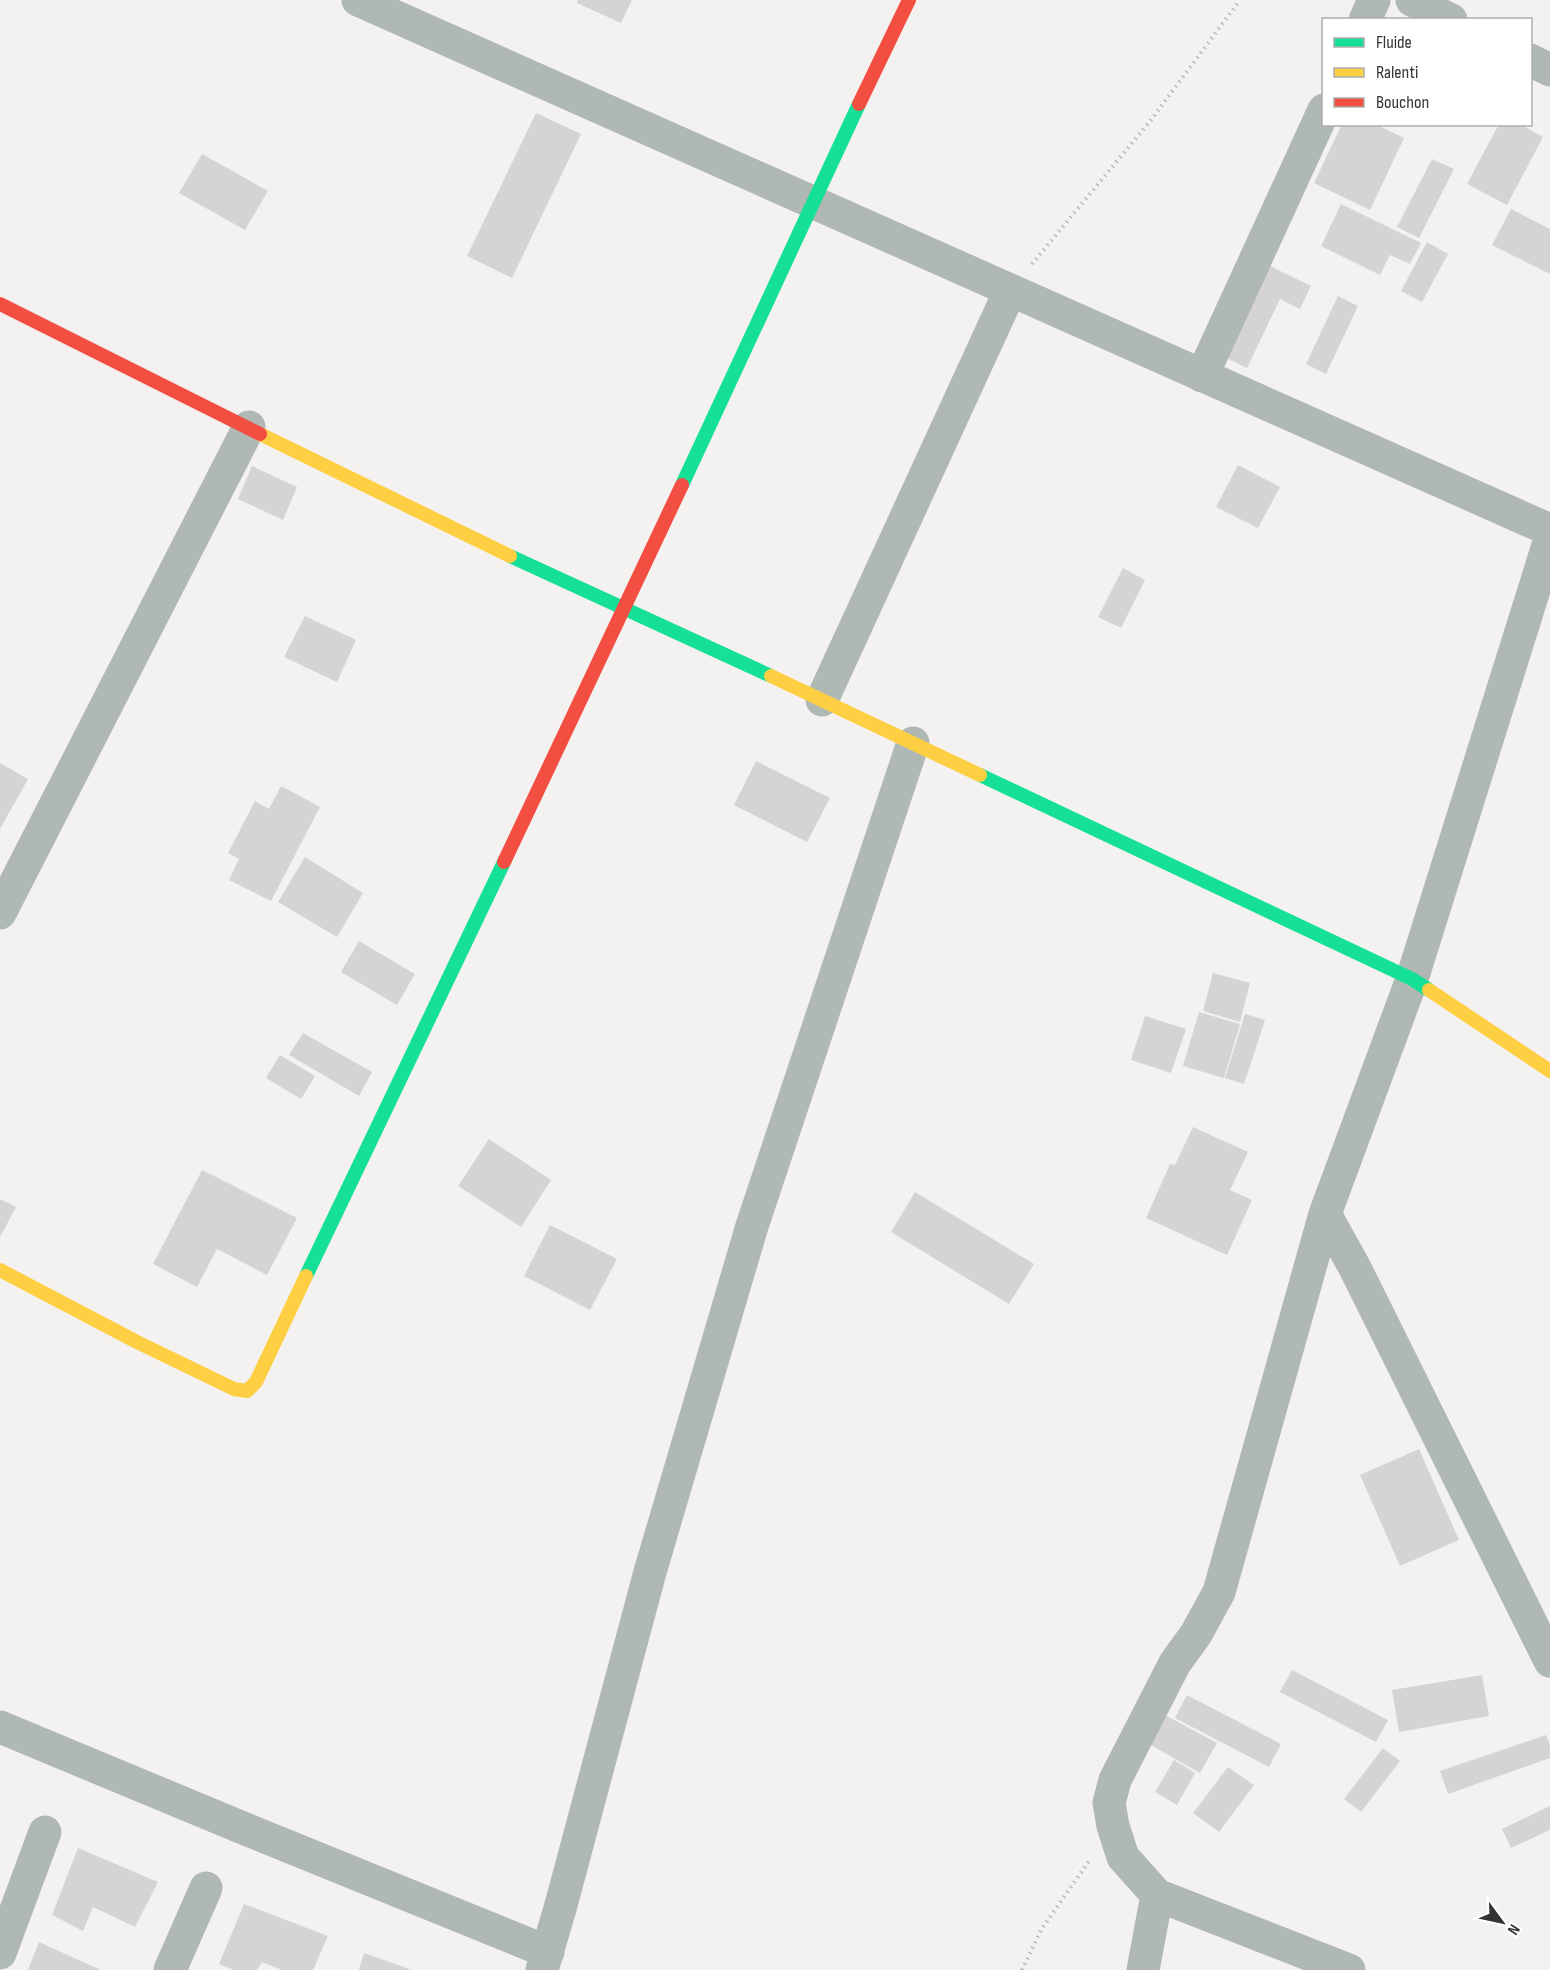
<svg xmlns="http://www.w3.org/2000/svg" width="1550" height="1970" font-family="'Sofia Sans Condensed',sans-serif">
	<rect width="100%" height="100%" fill="#f4f2f0"/>
	<!-- building -->
	<path fill="#d5d4d2" d="M578,0H632L621,23L577,3Z
		M536,113L581,134L512,278L467,256Z
		M1342,124H1375L1404,138L1370,210L1314,183Z
		M1499,124H1520L1543,137L1507,205L1467,184Z
		M202,154L268,191L245,230L179,193Z
		M1432,159L1454,169L1419,238L1397,227Z
		M1341,204L1421,243L1410,264L1390,255L1380,275L1321,246Z
		M1511,209L1550,229V274L1492,245Z
		M1427,242L1448,254L1422,302L1401,291Z
		M1262,262L1311,286L1300,309L1280,299L1247,368L1218,354Z
		M1338,296L1358,306L1326,374L1306,364Z
		M1238,465L1280,487L1258,528L1216,507Z
		M252,466L297,487L283,520L238,499Z
		M1123,568L1145,580L1121,628L1098,617Z
		M305,616L356,640L337,682L284,657Z
		M756,761L830,798L807,842L734,805Z
		M0,763L28,779L0,829Z
		M281,786L320,807L271,901L229,880L239,859L228,853L255,801L269,809Z
		M305,857L363,893L337,937L278,902Z
		M359,941L415,974L397,1005L341,972Z
		M1213,973L1250,983L1240,1022L1203,1011Z
		M1199,1012L1240,1024L1224,1078L1183,1066Z
		M1245,1014L1265,1020L1244,1084L1225,1078Z
		M1145,1016L1186,1029L1171,1073L1131,1060Z
		M303,1033L372,1072L359,1096L289,1055Z
		M280,1055L315,1076L301,1099L266,1078Z
		M1193,1127L1248,1152L1230,1190L1252,1200L1227,1255L1146,1218L1170,1164L1175,1165Z
		M489,1139L551,1180L521,1227L458,1186Z
		M202,1170L297,1218L267,1275L217,1249L197,1287L153,1264Z
		M915,1192L1034,1264L1009,1304L891,1232Z
		M0,1199L16,1207L0,1237Z
		M550,1225L617,1259L590,1310L524,1276Z
		M1419,1449L1459,1540L1400,1566L1360,1475Z
		M1292,1670L1388,1720L1376,1742L1280,1692Z
		M1482,1675L1489,1716L1399,1732L1392,1690Z
		M1187,1695L1281,1744L1269,1767L1175,1718Z
		M1163,1714L1217,1743L1200,1773L1147,1743Z
		M1546,1735L1550,1746V1758L1448,1794L1440,1771Z
		M1383,1748L1400,1761L1361,1812L1344,1799Z
		M1174,1760L1195,1773L1177,1805L1155,1792Z
		M1228,1767L1254,1785L1219,1832L1193,1813Z
		M1550,1806V1830L1511,1848L1502,1829Z
		M78,1848L158,1882L135,1927L93,1907L83,1931L52,1915Z
		M244,1904L328,1936L313,1970H282L262,1962L257,1970H234L219,1964Z
		M39,1942L101,1970H28Z
		M364,1953L412,1970H359Z"/>
	<g fill="none" stroke-linecap="round" stroke-linejoin="round">
		<!-- path -->
		<path stroke="#b6bbb7" stroke-width="4" stroke-dasharray="1.5 4.5" stroke-linecap="butt" d="M1032,264L1151,120L1240,0
			M1022,1970L1041,1930L1089,1861"/>
		<!-- street -->
		<path stroke="#afb8b2" stroke-width="33" d="M358,0L1550,530
			M1412,0L1451,20
			M1365,20L1374,0
			M1530,60L1550,70
			M1202,376L1324,110
			M822,700L1010,291
			M0,913L249,427
			M1325,1214L1355,1268L1550,1661
			M0,1727L243,1828L548,1952
			M0,1953L45,1832
			M170,1970L206,1888
			M542,1970L561,1905L650,1572L752,1226L913,743
			M1143,1970L1157,1895
			M1349,1970L1157,1895L1123,1857L1113,1826L1109,1803L1115,1780L1175,1663L1196,1634L1219,1592L1325,1214L1412,979L1550,539"/>
		<!-- fast -->
		<path stroke="#16e098" stroke-width="14" d="M682,485L859,104
			M510,556L771,676
			M980,775L1412,979L1429,990
			M306,1276L504,862"/>
		<!-- slow -->
		<path stroke="#ffcf43" stroke-width="14" d="M260,434L510,556
			M771,676L980,775
			M1429,990L1550,1071
			M0,1270L137,1342L234,1389L247,1391L256,1382L306,1276"/>
		<!-- jam -->
		<path stroke="#f24e42" stroke-width="14" d="M859,104L909,0
			M0,304L260,434
			M504,862L682,485"/>
	</g>
	<!-- legend -->
	<rect x="1322" y="18" width="210" height="108" fill="#ffffff" stroke="#aeadad" stroke-width="1.5"/>
	<rect x="1334" y="38" width="30" height="9" fill="#16e098" stroke="#aeadad" stroke-width="1.5"/>
	<text x="1376" y="48" font-size="18" fill="#353332">Fluide</text>
	<rect x="1334" y="68" width="30" height="9" fill="#ffcf43" stroke="#aeadad" stroke-width="1.5"/>
	<text x="1376" y="78" font-size="18" fill="#353332">Ralenti</text>
	<rect x="1334" y="98" width="30" height="9" fill="#f24e42" stroke="#aeadad" stroke-width="1.5"/>
	<text x="1376" y="108" font-size="18" fill="#353332">Bouchon</text>
	<!-- north arrow -->
	<g transform="translate(1502 1922) rotate(123)" stroke="#ffffff" stroke-width="4.5" paint-order="stroke">
	<path d="M0-4.5L10 22L0 15L-10 22Z" fill="#353332"/>
	<text y="-9" font-size="16" font-weight="bold" text-anchor="middle" fill="#353332">N</text>
	</g>
</svg>
